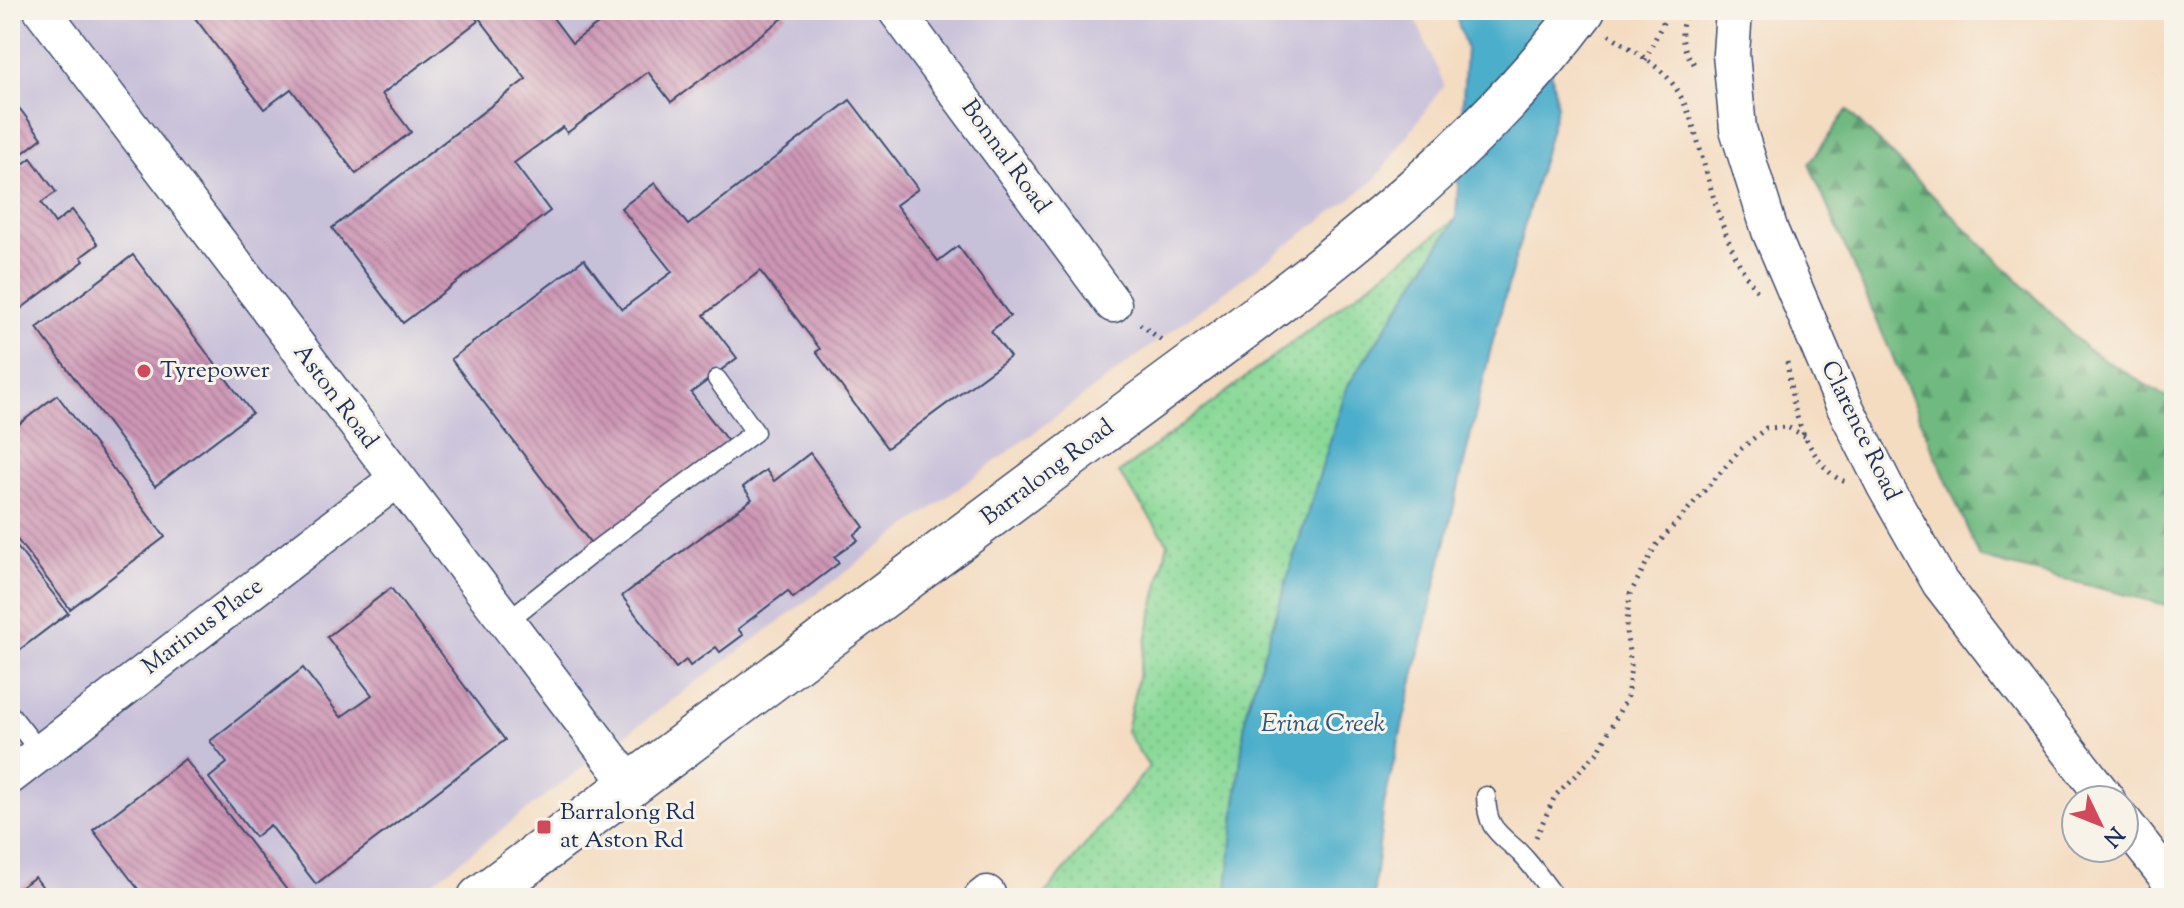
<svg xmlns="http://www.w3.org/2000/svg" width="2184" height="908" font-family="'Sorts Mill Goudy',serif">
	<defs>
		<pattern id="green-dots" width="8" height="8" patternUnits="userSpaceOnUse" patternTransform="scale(2)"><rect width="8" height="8" fill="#8ad998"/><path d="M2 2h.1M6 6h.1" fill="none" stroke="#76bb85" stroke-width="1.8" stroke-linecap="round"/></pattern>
		<pattern id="forest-firs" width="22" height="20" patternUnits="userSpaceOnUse" patternTransform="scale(2)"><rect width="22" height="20" fill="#6fb980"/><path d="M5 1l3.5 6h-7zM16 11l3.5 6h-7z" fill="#5a976c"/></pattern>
		<pattern id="building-back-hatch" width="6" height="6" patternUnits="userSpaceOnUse" patternTransform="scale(2)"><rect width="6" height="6" fill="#cd96b4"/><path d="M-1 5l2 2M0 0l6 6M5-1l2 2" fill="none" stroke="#a67b96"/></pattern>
	</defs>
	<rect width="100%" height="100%" fill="#f7f3e8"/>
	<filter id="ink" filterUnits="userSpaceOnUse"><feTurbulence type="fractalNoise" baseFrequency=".0125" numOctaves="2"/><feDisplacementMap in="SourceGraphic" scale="16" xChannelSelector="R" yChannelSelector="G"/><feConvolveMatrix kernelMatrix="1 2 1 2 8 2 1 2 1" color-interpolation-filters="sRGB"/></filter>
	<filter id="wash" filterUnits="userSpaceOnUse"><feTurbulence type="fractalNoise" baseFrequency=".006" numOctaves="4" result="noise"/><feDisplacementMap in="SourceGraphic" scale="32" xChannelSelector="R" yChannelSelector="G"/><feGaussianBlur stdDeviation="1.8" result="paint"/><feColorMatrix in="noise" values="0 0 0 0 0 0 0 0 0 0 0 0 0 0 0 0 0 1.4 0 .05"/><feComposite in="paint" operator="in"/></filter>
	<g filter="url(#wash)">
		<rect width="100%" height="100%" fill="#f4dcc1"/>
		<!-- industrial -->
		<path fill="#c7c0d9" d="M10,10H1412L1444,85L1374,181L604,751L412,898H10Z"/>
		<!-- green -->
		<path fill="url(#green-dots)" stroke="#52847b" stroke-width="2" d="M1456,219L1347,388L1246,711L1226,898H1042L1149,767L1126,731L1168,543L1119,473Z"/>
		<!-- forest -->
		<path fill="url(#forest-firs)" stroke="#45746f" stroke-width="2" d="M1847,110L2086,348L2174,402V607L1980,558L1809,164Z"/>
		<!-- water -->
		<path fill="#4caecb" stroke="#346e94" stroke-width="2" d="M1454,10H1541L1557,106L1491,348L1384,804L1373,898H1226L1246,711L1347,387L1456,219L1466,48Z"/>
		<g id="blocks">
			<!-- building -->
			<path fill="url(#building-back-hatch)" d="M189,10H470L478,21L382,94L411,132L356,174L291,89L264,109Z
				M473,10H547L572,43L617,10H784L787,15L671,102L648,72L567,133L563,127L514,163L550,211L403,323L332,228L526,79Z
				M10,96L42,138L10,163Z
				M850,100L918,189L896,205L938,261L958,246L1010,316L991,331L1010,357L887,448L816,352L820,349L760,271L704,315L737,358L691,393L729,443L593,546L451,359L584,259L622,309L672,272L621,208L655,183L688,225Z
				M31,158L56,192L41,203L55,223L72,210L98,244L81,257L84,261L10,317V168L12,166L15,170Z
				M133,255L252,413L155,486L37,328Z
				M57,395L165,537L70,609L10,530V431Z
				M810,453L864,527L854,535L858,540L834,557L839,563L793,598L788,591L738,629L743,635L720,652L716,647L690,666L686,660L676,668L622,596L752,499L743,487L766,470L774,481Z
				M10,538L68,613L10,657Z
				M391,588L505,740L316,884L270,825L255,837L209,778L227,763L210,741L303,668L341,717L372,695L327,637Z
				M185,759L293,898H145L93,830Z
				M35,877L51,898H10V895Z"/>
		</g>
	</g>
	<g filter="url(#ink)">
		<use href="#blocks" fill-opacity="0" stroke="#3c496d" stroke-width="2"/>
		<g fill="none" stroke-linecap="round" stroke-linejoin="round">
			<defs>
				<path id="service" d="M506,622L600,547L755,432L717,379
					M10,714L40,752
					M1486,796C1487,830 1498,832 1520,853C1533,866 1544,883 1556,898"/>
				<path id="minor" d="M42,10L630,784
					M896,10L1113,304
					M1734,10L1731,54L1738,129L1770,231L1844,405L1885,486L1940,583L2107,800
					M10,776L397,479
					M2124,822L2174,886
					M982,898L987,894"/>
				<path id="tertiary" d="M480,898C684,743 891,590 1097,436C1266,310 1456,181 1583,10"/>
			</defs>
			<!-- service casing -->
			<use href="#service" stroke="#3c496d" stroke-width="21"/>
			<!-- minor casing -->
			<use href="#minor" stroke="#3c496d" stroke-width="39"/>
			<!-- tertiary casing -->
			<use href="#tertiary" stroke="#3c496d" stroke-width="47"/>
			<!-- path -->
			<path stroke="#3c496d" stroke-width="5" stroke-dasharray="2 6" stroke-linecap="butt" d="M1689,10C1676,29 1682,51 1697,67
				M1609,34C1629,48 1652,61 1668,78C1689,102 1697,138 1705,168C1717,210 1730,257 1757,291
				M1645,60L1669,10
				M1140,324L1164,342
				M1787,362C1790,379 1791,397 1796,413C1801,434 1825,480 1848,482
				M1536,837L1555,796L1598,752L1627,697L1631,666L1626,631L1630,594L1655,547L1741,449L1766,428L1787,427L1805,436"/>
			<!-- service -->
			<use href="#service" stroke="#fff" stroke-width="18"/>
			<!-- minor -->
			<use href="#minor" stroke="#fff" stroke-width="36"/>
			<!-- tertiary -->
			<use href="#tertiary" stroke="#fff" stroke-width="44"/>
		</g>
	</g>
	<!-- markers -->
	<g fill="#d1495b" stroke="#f7f3e8" stroke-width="3">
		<circle cx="144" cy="371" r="8"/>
		<rect x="536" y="819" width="16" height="16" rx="4"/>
	</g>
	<g text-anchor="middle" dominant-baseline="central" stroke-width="6" stroke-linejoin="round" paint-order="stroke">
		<!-- street labels -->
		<g font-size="24" fill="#1b2f5e" stroke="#f7f3e8">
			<text transform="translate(1005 157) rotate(54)">Bonnal Road</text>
			<text transform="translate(335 397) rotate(53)">Aston Road</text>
			<text transform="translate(1860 431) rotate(64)">Clarence Road</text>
			<text transform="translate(1048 473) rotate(-37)">Barralong Road</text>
			<text transform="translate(203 627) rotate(-37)">Marinus Place</text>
		</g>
		<!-- poi labels -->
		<g font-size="24" fill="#1b2f5e" stroke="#f7f3e8" text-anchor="start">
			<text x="160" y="371">Tyrepower</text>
			<text x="560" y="813">Barralong Rd<tspan x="560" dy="28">at Aston Rd</tspan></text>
		</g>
		<!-- water labels -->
		<g font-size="26" font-style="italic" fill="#2a557f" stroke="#f7f3e8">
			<text x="1323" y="724">Erina Creek</text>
		</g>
	</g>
	<!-- margin -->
	<rect width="2184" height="908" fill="none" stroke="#f7f3e8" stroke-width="40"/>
	<!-- north arrow -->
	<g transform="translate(2100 824) rotate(133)"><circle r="38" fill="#f7f3e8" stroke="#9fa5b1" stroke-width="2"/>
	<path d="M0-6L14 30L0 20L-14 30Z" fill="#d1495b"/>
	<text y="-12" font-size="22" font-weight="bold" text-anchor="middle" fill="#1b2f5e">N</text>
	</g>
</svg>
